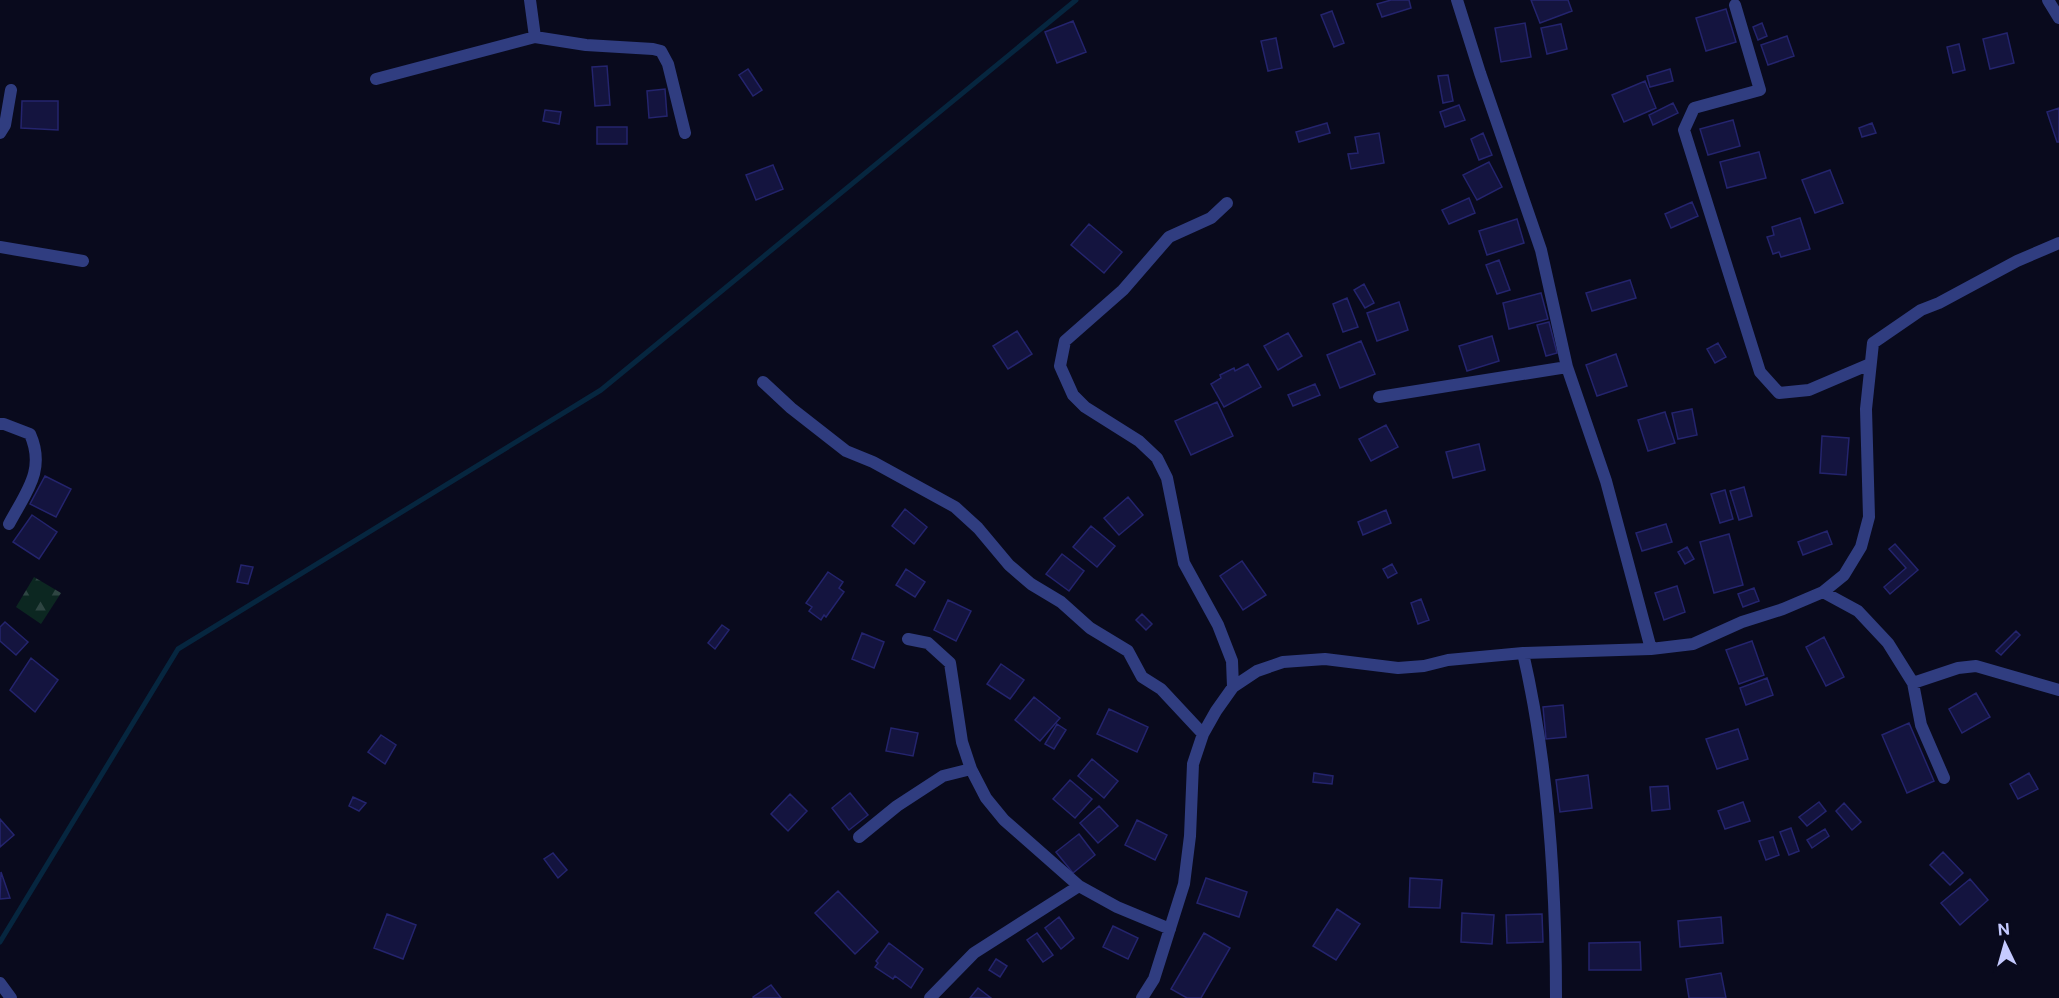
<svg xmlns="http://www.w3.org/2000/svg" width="2059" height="998" font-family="'Public Sans',sans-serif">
	<defs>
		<pattern id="forest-firs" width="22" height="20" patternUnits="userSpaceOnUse" patternTransform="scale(1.5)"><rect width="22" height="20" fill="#0c2721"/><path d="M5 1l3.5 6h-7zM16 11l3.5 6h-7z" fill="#2e4542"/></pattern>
	</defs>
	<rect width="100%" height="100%" fill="#090a1d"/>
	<!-- forest -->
	<path fill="url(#forest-firs)" d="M34,577L61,593L41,624L16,607Z"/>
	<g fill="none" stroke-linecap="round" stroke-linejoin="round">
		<!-- stream -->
		<path stroke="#06263f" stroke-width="5" d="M0,942L178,649L601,390L1076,0"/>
	</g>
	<!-- building -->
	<path fill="#14143f" stroke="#24246d" stroke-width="1.5" d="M1391,0H1409L1411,8L1382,17L1377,4Z
		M1531,0H1568L1572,11L1540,23Z
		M1726,9L1736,42L1706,51L1696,18Z
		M1332,11L1344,43L1334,47L1321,15Z
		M1073,21L1086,52L1057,63L1045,32Z
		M1525,23L1531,57L1501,62L1495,28Z
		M1762,23L1767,36L1758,40L1753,27Z
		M1561,24L1567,49L1547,54L1541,28Z
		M2007,33L2014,63L1990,69L1983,39Z
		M1787,36L1794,56L1768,65L1761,45Z
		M1276,38L1282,68L1268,71L1261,41Z
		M1959,44L1965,70L1953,73L1947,47Z
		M607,66L610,105L595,106L592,67Z
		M748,69L762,90L753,96L739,75Z
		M1670,69L1673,81L1650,87L1647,76Z
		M1448,75L1453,101L1443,103L1438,76Z
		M1645,81L1656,108L1624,122L1612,95Z
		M665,89L667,116L649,118L647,91Z
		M22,101H58V130L21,128Z
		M1673,103L1678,113L1653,125L1649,115Z
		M1459,105L1465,120L1445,127L1440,112Z
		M2059,108V142H2057L2047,112Z
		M545,110L561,112L559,124L543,121Z
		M1733,120L1740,146L1708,155L1700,129Z
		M1327,123L1330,133L1299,142L1296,132Z
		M1872,123L1876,133L1862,137L1859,128Z
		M597,127H627V144H597Z
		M1379,133L1384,163L1351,169L1348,154L1358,153L1355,137Z
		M1483,133L1492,155L1479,160L1471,139Z
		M1759,152L1766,178L1727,188L1720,162Z
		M1489,162L1502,187L1477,200L1463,175Z
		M773,165L783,189L756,200L746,175Z
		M1830,170L1843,203L1815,213L1802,180Z
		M1469,198L1475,213L1449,224L1442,210Z
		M1692,202L1698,216L1671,228L1665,214Z
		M1800,218L1810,249L1781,257L1779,252L1773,254L1767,237L1774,235L1772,227Z
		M1517,219L1524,243L1487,255L1479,231Z
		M1089,224L1122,252L1104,273L1071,245Z
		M1499,260L1510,290L1497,294L1486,265Z
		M1630,280L1636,298L1592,311L1586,293Z
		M1364,284L1374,303L1365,308L1354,290Z
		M1541,293L1548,319L1509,329L1503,303Z
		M1347,298L1358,327L1343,332L1333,304Z
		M1399,302L1408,330L1377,341L1367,313Z
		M1549,322L1557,353L1546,356L1537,325Z
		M1017,331L1032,354L1008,369L993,346Z
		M1288,333L1302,356L1278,370L1264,346Z
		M1492,336L1499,361L1467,371L1459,346Z
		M1361,341L1375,374L1340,388L1327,355Z
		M1718,343L1726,357L1715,363L1707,349Z
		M1616,354L1627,386L1597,396L1586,365Z
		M1248,364L1261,387L1224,407L1211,384L1221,378L1220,375L1234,368L1235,371Z
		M1315,384L1320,395L1293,406L1288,395Z
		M1217,402L1233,436L1191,455L1175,421Z
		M1692,409L1697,435L1678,439L1672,413Z
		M1665,412L1675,443L1648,451L1638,420Z
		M1386,425L1398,447L1371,461L1359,439Z
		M1822,436L1849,438L1846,475L1820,473Z
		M1479,444L1485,470L1453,478L1446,452Z
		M45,476L71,489L56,517L30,504Z
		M1744,487L1752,516L1739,520L1730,491Z
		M1725,490L1733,519L1720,523L1711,494Z
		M1128,497L1143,515L1119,535L1104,518Z
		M905,509L927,527L914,544L892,526Z
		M1386,510L1391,523L1363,535L1358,522Z
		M32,515L57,532L39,559L13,542Z
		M1666,524L1672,542L1642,551L1636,533Z
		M1091,526L1115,546L1097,567L1073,547Z
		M1827,531L1832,544L1803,555L1798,542Z
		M1729,534L1743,585L1714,593L1700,542Z
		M1895,544L1918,570L1890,594L1884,587L1906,568L1889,549Z
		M1687,547L1694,559L1685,564L1678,552Z
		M1062,554L1084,571L1069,591L1046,574Z
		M1242,561L1266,595L1243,610L1220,576Z
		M1392,564L1397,573L1388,578L1383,569Z
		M241,565L253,567L248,584L237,582Z
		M906,569L925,582L915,597L896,585Z
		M828,572L843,582L839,588L844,592L826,617L824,615L821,620L809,611L812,607L806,603Z
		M1677,586L1685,612L1664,620L1655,593Z
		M1754,588L1759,601L1743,607L1738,594Z
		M1421,599L1429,620L1418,624L1411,603Z
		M948,600L971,611L956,641L934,630Z
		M1142,614L1152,624L1146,630L1136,620Z
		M5,622L28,642L16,655L0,641V627Z
		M722,625L729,630L715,649L708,643Z
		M2016,631L2020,635L2001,655L1996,651Z
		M862,633L884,642L874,668L852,659Z
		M1824,637L1844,677L1826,686L1806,647Z
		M1752,641L1764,675L1739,684L1726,650Z
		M31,658L58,680L35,712L10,690Z
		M1001,664L1024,680L1010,699L987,684Z
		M1767,678L1773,695L1746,705L1740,688Z
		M1976,693L1990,717L1962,733L1949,709Z
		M1034,697L1060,718L1040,741L1015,720Z
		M1563,705L1566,737L1546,739L1543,707Z
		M1109,709L1148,727L1137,752L1097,734Z
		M1909,723L1934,781L1907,793L1882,735Z
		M1057,724L1066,730L1054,749L1045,744Z
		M891,728L918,733L913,756L886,751Z
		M1738,729L1748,759L1717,769L1706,739Z
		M381,735L396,745L385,764L368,752Z
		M1092,759L1118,781L1104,798L1078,776Z
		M1314,773L1333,776L1332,784L1313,782Z
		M2029,773L2038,789L2018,799L2010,784Z
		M1588,775L1592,808L1560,812L1556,780Z
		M1070,780L1092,799L1075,818L1053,799Z
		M1668,786L1670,809L1652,811L1650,787Z
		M850,793L868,815L849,830L832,808Z
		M790,794L807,811L788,831L771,814Z
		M353,797L366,803L359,811L349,806Z
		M1743,802L1750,821L1725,829L1718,811Z
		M1819,802L1826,811L1807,826L1799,817Z
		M1844,803L1861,822L1852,830L1836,811Z
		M1099,806L1118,826L1098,843L1080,823Z
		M0,819L14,835L0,847Z
		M1137,820L1167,835L1155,860L1125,845Z
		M1791,828L1799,851L1789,855L1780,832Z
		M1825,829L1829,836L1812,848L1807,840Z
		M1079,834L1095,855L1073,873L1056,852Z
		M1773,837L1779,855L1766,860L1759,841Z
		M1943,852L1963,873L1950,885L1930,865Z
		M553,853L567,870L558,878L544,859Z
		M1,872L10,898L0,899Z
		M1206,878L1247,892L1239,917L1197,903Z
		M1410,878L1442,880L1440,908L1409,907Z
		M1970,879L1988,900L1960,925L1941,903Z
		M838,891L878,932L855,954L815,913Z
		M1337,909L1360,924L1336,960L1313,946Z
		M1462,913L1494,915L1492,944L1461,942Z
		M387,914L416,925L403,959L374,948Z
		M1542,914L1543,942L1507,943L1506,915Z
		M1059,917L1074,938L1061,949L1045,928Z
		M1721,917L1723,943L1680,947L1678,921Z
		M1113,926L1138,938L1128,959L1103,947Z
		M1037,933L1053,955L1043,962L1027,940Z
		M1204,933L1230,948L1201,998H1187L1171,989Z
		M1640,942L1641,970H1589V943Z
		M889,943L923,969L911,988L895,976L893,979L875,967L878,963L876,961Z
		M996,959L1007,966L1000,977L989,970Z
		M1721,973L1726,998H1689L1686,979Z
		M771,985L781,998H754L753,997Z
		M978,988L991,998H970Z"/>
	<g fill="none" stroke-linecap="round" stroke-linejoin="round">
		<!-- street -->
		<path stroke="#303d80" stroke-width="12" d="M1457,0L1480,73L1541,250L1567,367L1606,481L1651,649
			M2048,0L2059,18
			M1735,5L1760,90L1694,108L1684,130L1760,372L1779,393L1809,390L1870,364
			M535,37L586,45L653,49L661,51L668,64L685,133
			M376,79L535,37L530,0
			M0,133L5,125L11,90
			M1227,203L1211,218L1169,237L1123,290L1065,341L1060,366L1073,395L1085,407L1139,441L1157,458L1167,478L1184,563L1218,625L1232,661L1233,687
			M0,247L83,261
			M763,382L791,408L846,451L873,462L955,507L978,528L1009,565L1031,584L1061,602L1090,628L1128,651L1142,677L1161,689L1203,734
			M1379,397L1567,367
			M0,424H4L30,434C46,470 26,492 9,524
			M1823,592L1858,611L1888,643L1913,683L1921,725L1944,778
			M908,639L928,643L950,663L962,742L971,769L986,798L1004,820L1079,886L1117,907L1170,929
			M1523,653C1549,765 1556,883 1556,998
			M1913,683L1958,668L1976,666L2059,690
			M859,837L897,806L943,776L971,769
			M0,983L11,998
			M930,998L974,953L1079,886
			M1142,998L1154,979L1184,884L1190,836L1193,764L1203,734L1216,711L1233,687L1257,671L1283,662L1325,659L1398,668L1424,666L1448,660L1523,653L1651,649L1693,644L1742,622L1783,609L1823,592L1844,575L1861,547L1869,517L1866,409L1873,343L1921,310L1939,303L2017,261L2059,243"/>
	</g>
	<!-- north arrow -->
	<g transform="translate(2005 944) rotate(355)" stroke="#090a1d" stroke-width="4.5" paint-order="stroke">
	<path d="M0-4.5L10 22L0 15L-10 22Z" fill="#c5caff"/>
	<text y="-9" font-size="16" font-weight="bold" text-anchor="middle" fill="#c5caff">N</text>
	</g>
</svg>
